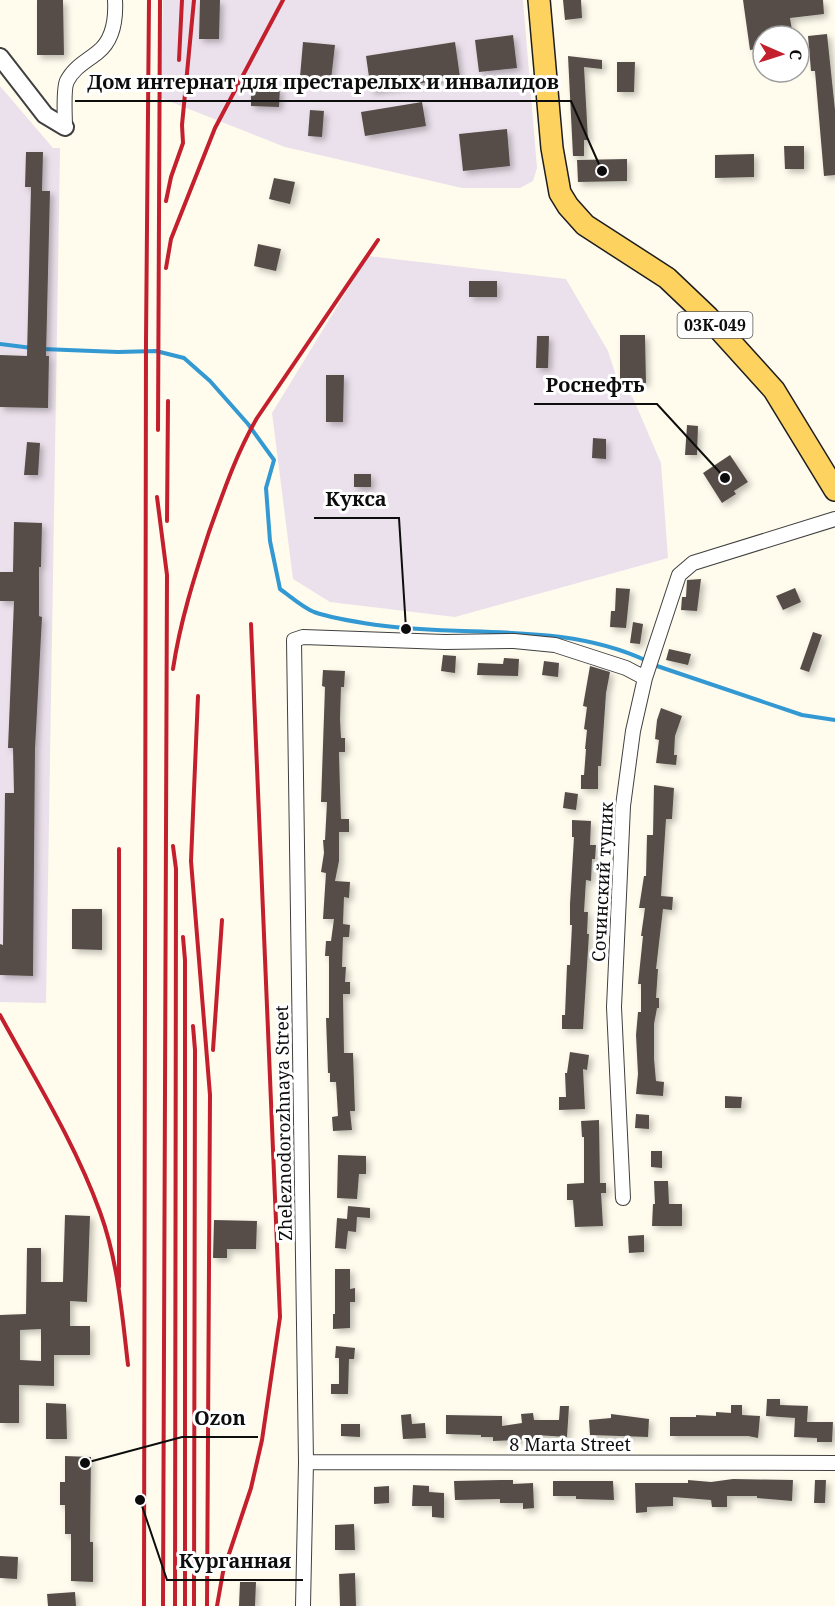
<svg xmlns="http://www.w3.org/2000/svg" width="835" height="1606" font-family="'Noto Serif',serif">
	<defs>
		<filter id="shadow"><feDropShadow dx="3.5" dy="3.5" stdDeviation="3" flood-color="#0004"/></filter>
	</defs>
	<rect width="100%" height="100%" fill="#fffbed"/>
	<!-- industrial -->
	<path fill="#ebe1ec" d="M163,0H523L537,168L533,181L520,188H462L285,147L161,98Z
		M0,86L53,148H60L46,1003L0,1002Z
		M368,256L566,279L608,351L618,382L633,398L661,463L668,558L455,617L330,602L293,579L272,413Z"/>
	<g fill="none" stroke-linecap="round" stroke-linejoin="round">
		<!-- stream -->
		<path stroke="#3399d3" stroke-width="4" d="M0,344L32,348
			M42,349L118,352L156,351L184,358L210,381L248,424L274,460L266,488L270,541L280,589C290,596 302,607 314,612C334,619 356,622 377,625C466,638 563,621 647,661
			M654,665L802,715L835,720"/>
	</g>
	<!-- building -->
	<path fill="#564e49" fill-rule="evenodd" filter="url(#shadow)" d="M37,0H63L64,55H37Z
		M200,0H220L219,39H199Z
		M563,0H581L582,18L565,20Z
		M743,0H823L824,14L790,18L793,36H763V48L750,50Z
		M827,34L835,110V175L824,176L815,71H811L808,36Z
		M513,35L517,68L479,72L475,40Z
		M303,42L335,45L331,80L300,77Z
		M455,42L460,77L371,91L366,56Z
		M568,56L602,60V69L584,67L588,140H584V156H573Z
		M617,62H635L634,92H617Z
		M251,87L280,88L279,107L251,106Z
		M422,102L426,126L365,136L361,112Z
		M310,110L324,111L322,137L308,136Z
		M507,129L510,166L463,171L459,134Z
		M784,146H804V169H785Z
		M26,152H43L42,191H50L46,356H49L48,408L0,407V355L27,356L31,187H25Z
		M754,154V177L715,178V155Z
		M627,159V181L578,182L577,160Z
		M274,178L295,182L290,204L269,199Z
		M258,244L281,249L276,271L254,266Z
		M469,281H497V297H469Z
		M620,335H645L646,383H620Z
		M537,336H549L548,368H536Z
		M326,375H344L343,422H326Z
		M687,425L698,426L697,455H685Z
		M593,438L606,439V459L592,458Z
		M27,442L40,443L38,475H24Z
		M730,455L748,482L734,491L736,494L722,503L703,473Z
		M354,474H371V487H354Z
		M14,522L42,523L41,567H39V616L42,617L35,749L33,976L0,975V944L3,945L5,793H14L13,748H8L14,601H0V572H13Z
		M701,579L697,611L681,610L682,597H686L687,580Z
		M616,588L630,589L626,628L610,627L611,611H615Z
		M795,588L801,602L783,610L776,596Z
		M633,622L643,624L640,644L630,643Z
		M813,632L822,635L809,672L800,669Z
		M669,649L691,654L688,665L666,660Z
		M443,655L456,656L455,673L441,671Z
		M504,658L519,659L518,676L477,675L478,663L503,664Z
		M544,661L559,663L558,677L542,675Z
		M590,666L610,672L606,693L601,766H598V789H581V775H584L586,749H585L587,730L584,729L587,707L583,706Z
		M323,670L345,671L344,687H341L340,719L341,738H345V752H339L340,789L341,819H349V832H339V861L335,881L350,882L349,898L344,897L343,924L350,925L349,937H343L342,967H346L345,982H350V994H343L344,1053H353L355,1111H350L352,1130L333,1131L332,1117L338,1116L336,1082H330V1073H328L326,1018H329V956H325L326,941H331L334,919H323L326,873L321,872L324,853L323,840H325L327,802H321L325,687L322,686Z
		M661,708L682,716L675,736L674,755H677L676,765L656,763L659,740L655,739L657,720Z
		M654,785L674,788L672,819H666L661,896L673,897L672,910L663,909L656,969H658L656,998H659V1008H657L654,1024V1059L656,1081L664,1082L663,1096L636,1094L638,1074L636,1035L638,1012H641V984H638L643,936H641L645,908H639L644,876H646L647,835H653Z
		M565,792L578,794L576,810L563,808Z
		M572,820L591,821L590,845H596L595,859H592L591,881L586,880L584,912H588L587,934H589L583,1029H562V1015H565L567,965H570L572,925H570V904L574,837H572Z
		M72,909H102V950L72,949Z
		M570,1052L589,1055L587,1070L583,1069L585,1109L559,1110V1097H566L565,1073H567Z
		M725,1096L742,1097L741,1108H725Z
		M636,1114L649,1115V1129L635,1128Z
		M599,1120L600,1183H606V1193H601L603,1226L575,1227L573,1200H567V1184L584,1183V1137H582L581,1121Z
		M651,1151H662V1168L651,1167Z
		M338,1155L366,1156V1174H359L357,1199L337,1198Z
		M654,1181H668L669,1204H682V1226H652L653,1204H655Z
		M348,1206L370,1208V1218L357,1217L356,1232L348,1231L346,1249L335,1248L337,1218L347,1219Z
		M65,1215L90,1216L87,1302L70,1301V1326H90V1355H54V1386L19,1385V1423H0V1315L26,1314L27,1248H41V1282H63ZM41,1329V1361L20,1360V1330Z
		M214,1220L257,1221L256,1249H227V1258H213Z
		M644,1235V1252L629,1253L628,1236Z
		M335,1269H350V1289L355,1288V1302H350V1328L333,1329V1314H335Z
		M336,1346L355,1348L354,1359H349L348,1394H331V1384H339V1358H335Z
		M767,1399H780V1405L808,1406L807,1422H833L832,1442H817V1438L794,1437L795,1418L766,1416Z
		M46,1403L66,1404L67,1439H46Z
		M731,1405H742V1415L760,1416L758,1438L748,1436H670V1417H696V1415L716,1416V1412L731,1413Z
		M560,1406H569L567,1437L536,1435V1439L493,1441V1437H481V1435L446,1434V1415L502,1416V1426L522,1423L521,1414L533,1413L534,1420H559Z
		M411,1414L412,1424L425,1423L426,1438L403,1439L401,1415Z
		M611,1414L649,1419L648,1437L590,1435L589,1420L611,1418Z
		M341,1424H360V1437L341,1436Z
		M65,1456L91,1457L90,1542H93V1582L71,1581V1534H65V1505H60V1482H65Z
		M733,1479L793,1480L792,1501L757,1498V1496H727V1507H712L711,1500L673,1497V1506L647,1507V1512L636,1513L635,1483H688V1480L711,1482Z
		M501,1480H513V1484L533,1483L534,1508L523,1509V1503H500V1499L455,1500L454,1481Z
		M815,1480H826L825,1503H814Z
		M553,1481H613L614,1500L576,1499V1496H553Z
		M413,1485L429,1486V1492L444,1493V1518L432,1517V1506H412Z
		M389,1486V1503L374,1504V1487Z
		M354,1524L355,1550H335V1525Z
		M0,1556L18,1557L17,1579L0,1578Z
		M355,1573L356,1606H340L339,1574Z
		M240,1582H256L255,1606H239Z
		M75,1592L76,1606H48L47,1594Z"/>
	<g fill="none" stroke-linecap="round" stroke-linejoin="round">
		<defs>
			<path id="minor" d="M65,127C65,117 63,89 67,81C74,67 87,61 98,52C113,40 116,18 115,0
				M623,1198L614,1007L623,806L633,731L645,678L679,575L693,563L835,519
				M306,1462L835,1463
				M303,1606L306,1462L294,640L303,637L445,642L514,641L555,645L626,668L645,678"/>
			<path id="tertiary" d="M0,57L45,115L65,127"/>
			<path id="primary" d="M539,0L552,148L560,193L568,206L585,225L667,278L708,317L774,390L835,490"/>
		</defs>
		<!-- minor casing -->
		<use href="#minor" stroke="#404040" stroke-width="16"/>
		<!-- tertiary casing -->
		<use href="#tertiary" stroke="#404040" stroke-width="20"/>
		<!-- primary casing -->
		<use href="#primary" stroke="#1e1e1e" stroke-width="24"/>
		<!-- minor -->
		<use href="#minor" stroke="#fff" stroke-width="14"/>
		<!-- tertiary -->
		<use href="#tertiary" stroke="#fff" stroke-width="16"/>
		<!-- primary -->
		<use href="#primary" stroke="#fed25e" stroke-width="21"/>
		<!-- rail -->
		<path stroke="#c31f2d" stroke-width="4" d="M179,60L182,0
			M166,201L171,177L183,143L182,125L194,0
			M166,268L171,239L215,128L283,0
			M158,430L160,0
			M157,497L167,575L163,1606
			M167,521L168,401
			M173,669C180,622 194,578 209,532C223,493 236,454 257,418L378,240
			M198,696L191,861L210,1095L207,1606
			M173,846L176,869L175,1606
			M119,849V1287
			M183,937L185,960V1606
			M0,1015C35,1079 75,1143 100,1212C118,1261 122,1314 128,1365
			M193,1026L195,1050L194,1606
			M213,1050L222,920
			M144,1606L146,341L149,0
			M217,1606L223,1572L251,1488L262,1440L280,1317L251,624"/>
	</g>
	<g text-anchor="middle" dominant-baseline="central" stroke-width="6" stroke-linejoin="round" paint-order="stroke">
		<!-- shield labels -->
		<rect fill="#fff" stroke="#565656" stroke-width="1.5" x="677.5" y="312" width="75" height="26" rx="4.5"/>
		<g font-size="16" font-weight="bold" fill="#0d0d0d">
			<text x="715" y="325">03К-049</text>
		</g>
		<!-- street labels -->
		<g font-size="18" fill="#0d0d0d" stroke="#fff">
			<text transform="translate(602 882) rotate(-87)">Сочинский тупик</text>
			<text transform="translate(283 1123) rotate(-91)">Zheleznodorozhnaya Street</text>
			<text x="570" y="1444">8 Marta Street</text>
		</g>
	</g>
	<!-- callouts -->
	<path fill="none" stroke="#0d0d0d" stroke-width="2" d="M602 171L571 101H75M725 478L657 404H534M406 629L399 518H314M85 1463L182 1437H258M140 1500L167 1580H303"/>
	<g fill="#0d0d0d" stroke="#fff" stroke-width="2">
		<circle cx="602" cy="171" r="6"/>
		<circle cx="725" cy="478" r="6"/>
		<circle cx="406" cy="629" r="6"/>
		<circle cx="85" cy="1463" r="6"/>
		<circle cx="140" cy="1500" r="6"/>
	</g>
	<g font-size="20" text-anchor="middle" font-weight="bold" fill="#0d0d0d" stroke="#fff" stroke-width="6" stroke-linejoin="round" paint-order="stroke">
		<text x="323" y="89">Дом интернат для престарелых и инвалидов</text>
		<text x="595" y="392">Роснефть</text>
		<text x="356" y="506">Кукса</text>
		<text x="220" y="1425">Ozon</text>
		<text x="235" y="1568">Курганная</text>
	</g>
	<!-- north arrow -->
	<g transform="translate(781 54) rotate(93)"><circle r="28" fill="#ffffff" stroke="#9e9e9e" stroke-width="1.5"/>
	<path d="M0-4.5L10 22L0 15L-10 22Z" fill="#c31f2d"/>
	<text y="-9" font-size="16" font-weight="bold" text-anchor="middle" fill="#0d0d0d">С</text>
	</g>
</svg>
